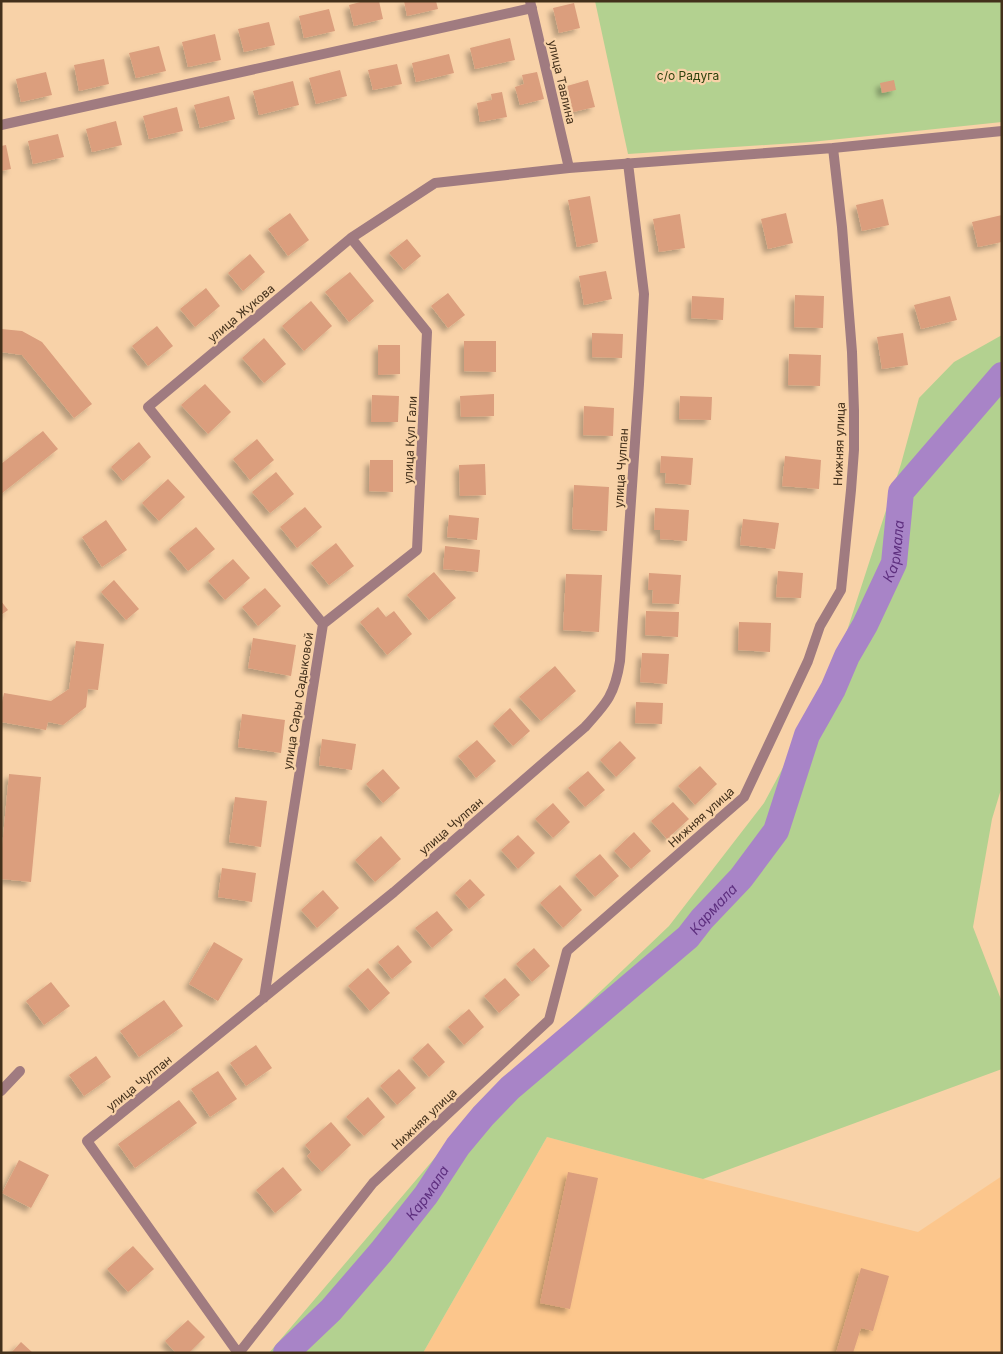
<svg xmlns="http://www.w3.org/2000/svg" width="1003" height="1354" font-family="Inter,sans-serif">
	<defs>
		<filter id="shadow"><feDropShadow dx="-4.5" dy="4.5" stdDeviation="2.5" flood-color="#0004"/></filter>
	</defs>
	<rect width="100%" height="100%" fill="#f8d2a8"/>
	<!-- built -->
	<path fill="#fcc68c" d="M547,1137L703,1179L918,1232L1002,1176V1353H423Z"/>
	<!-- green -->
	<path fill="#b3d190" d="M595,1H1002V122L811,142L628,154Z
		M1002,335V786L992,819L973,927L1002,1002V1069L703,1179L547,1137L423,1353H269L473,1113L669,926L764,803L833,674L901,464L919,398L954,362Z"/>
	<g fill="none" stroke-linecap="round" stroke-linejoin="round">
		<!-- river -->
		<path stroke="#a884c7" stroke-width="26" id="s1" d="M286,1353L331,1310L381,1252L426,1195L458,1146L483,1116L510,1088L688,937L702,919L741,878L776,831L807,735L833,689L847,656L865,625L894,563L901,492L1002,375"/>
	</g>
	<!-- building -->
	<path fill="#db9e7d" filter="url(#shadow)" d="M364,1H379L383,19L354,26L349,5Z
		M404,1H436L438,9L407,16Z
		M574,3L580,28L559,33L553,8Z
		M329,9L335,31L304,38L299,16Z
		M269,22L275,45L244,52L238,29Z
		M215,34L221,60L188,67L182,42Z
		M510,38L515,60L475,69L470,48Z
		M159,46L166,71L136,78L129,53Z
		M449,54L454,73L416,82L412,63Z
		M104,59L109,84L79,91L74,65Z
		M397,64L402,84L373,90L368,70Z
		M340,70L347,96L316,104L309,78Z
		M46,72L52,95L21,102L16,79Z
		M537,72L544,99L520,105L515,87L524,84L522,75Z
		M588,80L595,107L573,112L567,86Z
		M894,80L896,90L882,93L880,83Z
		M293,81L299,105L259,115L253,91Z
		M502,92L507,117L480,122L477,103L492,100L491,94Z
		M229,96L235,119L200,128L194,105Z
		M177,107L183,131L149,139L143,116Z
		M116,121L122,145L92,152L86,129Z
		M58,134L64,157L33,164L28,141Z
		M6,145L11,169L1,171V146Z
		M590,196L598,242L577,247L568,200Z
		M883,199L889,225L862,231L856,205Z
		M290,213L309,240L288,256L268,229Z
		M786,213L793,243L768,249L761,219Z
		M680,214L685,248L659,252L653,219Z
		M1002,215V242L978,247L972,222Z
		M407,239L421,256L404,270L389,253Z
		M250,254L265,272L243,291L228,273Z
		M606,271L612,299L584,305L579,276Z
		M350,272L374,301L349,322L325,292Z
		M206,288L220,306L195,327L180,309Z
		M448,293L465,315L448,328L431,306Z
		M795,295L824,296L823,328L794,327Z
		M692,296L724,298L723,320L691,318Z
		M950,296L957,320L921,329L914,305Z
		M311,301L332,326L304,351L282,326Z
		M157,326L173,346L148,366L132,346Z
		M1,329L22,331L42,342L92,404L74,418L22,355L1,352Z
		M592,333L623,334L622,358L592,357Z
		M903,333L908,365L882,369L877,337Z
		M264,338L286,364L264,383L242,358Z
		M464,341H496V372L464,371Z
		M378,345H400V374L378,375Z
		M789,354L821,355L820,386L788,385Z
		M205,384L231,412L208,434L181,405Z
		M494,394V416L461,417L460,396Z
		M372,395L399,396L398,422H371Z
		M680,396L712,397L711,420L679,419Z
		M584,406L614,408L613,436L583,435Z
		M43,431L58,449L1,494V464Z
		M257,439L274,460L250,480L233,459Z
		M139,442L151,457L123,481L111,467Z
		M661,456L693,458L691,485L665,483L666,473H660Z
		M785,456L821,460L819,489L782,486Z
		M370,460H393V492L369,491Z
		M485,464L486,495L460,496L459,465Z
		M276,472L294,494L270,513L252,492Z
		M168,479L185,497L159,521L142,503Z
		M574,485L609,487L607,531L572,529Z
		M305,507L322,527L297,548L280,527Z
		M655,508L689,510L687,541L660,539V530H654Z
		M449,515L479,518L477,540L447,537Z
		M743,519L779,523L775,549L740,545Z
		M106,520L127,550L102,567L82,537Z
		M196,527L215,549L188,571L169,549Z
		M336,543L354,566L329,585L311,563Z
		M445,546L480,550L478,572L443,569Z
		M233,559L250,578L225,600L208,581Z
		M778,571L803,573L801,598L776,597Z
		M434,572L456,598L429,620L407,595Z
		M649,573L681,575L679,604L652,603L653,590H648Z
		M566,574L602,575L599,632L563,630Z
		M114,580L139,609L126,620L101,592Z
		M265,588L281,606L258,626L242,607Z
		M1,601L8,610L1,615Z
		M378,607L386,617L394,611L412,634L387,655L360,622Z
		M646,611L679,612L678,637L645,635Z
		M739,622L771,623L770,652L738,650Z
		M253,638L296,645L291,676L248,668Z
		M76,641L104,644L98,690L88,689L86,707L63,725L48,722L46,730L1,722V707L4,693L51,701L69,689Z
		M642,653L669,654L667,684L640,682Z
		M555,666L576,691L541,721L519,697Z
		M636,702L663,703L662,724L635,723Z
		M510,708L530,731L513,746L493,724Z
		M242,714L285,720L281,753L238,747Z
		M322,739L356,744L352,770L319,765Z
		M477,740L496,761L476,778L458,756Z
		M620,741L636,758L616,777L600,760Z
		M700,766L717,784L695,805L678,786Z
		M383,769L400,788L383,803L366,784Z
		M588,771L605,790L585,807L568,788Z
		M9,774L41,777L31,882L1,879V858Z
		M235,797L267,801L261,847L229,842Z
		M673,802L689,819L667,839L651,821Z
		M553,803L570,822L553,838L535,819Z
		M634,832L651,851L631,869L614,851Z
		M518,835L535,853L518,869L501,850Z
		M381,836L401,859L375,882L355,860Z
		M600,854L619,876L595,897L575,875Z
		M222,868L256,873L252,902L218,897Z
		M470,879L485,895L469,909L455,893Z
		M560,885L582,910L563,928L540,903Z
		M323,890L339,908L317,928L301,910Z
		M437,911L453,930L432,948L415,928Z
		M214,942L243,959L218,1001L189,984Z
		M398,945L412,962L392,979L378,962Z
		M534,948L550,966L532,982L516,964Z
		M368,968L390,993L370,1011L348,986Z
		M505,978L520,995L499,1013L484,996Z
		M51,982L70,1006L44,1025L26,1001Z
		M164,1000L183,1026L139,1057L120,1031Z
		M469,1009L484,1027L464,1045L448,1027Z
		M428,1043L445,1062L429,1077L412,1058Z
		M256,1045L272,1068L246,1086L230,1063Z
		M96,1056L111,1077L84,1096L69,1075Z
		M399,1069L416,1088L397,1105L380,1086Z
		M218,1071L237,1099L210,1117L191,1089Z
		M368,1097L385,1117L364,1136L346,1117Z
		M179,1100L197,1123L135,1168L118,1144Z
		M331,1122L351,1145L322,1172L307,1156L311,1152L305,1145Z
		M19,1160L49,1175L31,1208L2,1193Z
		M283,1167L302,1190L275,1213L256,1190Z
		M568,1172L598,1178L570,1309L540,1303Z
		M133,1246L154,1269L128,1292L107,1269Z
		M861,1268L889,1276L873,1331L861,1328L853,1353H836Z
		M188,1320L205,1337L189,1353H176L165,1341Z
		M21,1342L33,1353H11Z"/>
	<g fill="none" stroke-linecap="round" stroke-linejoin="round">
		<!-- minor -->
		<path stroke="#a07b80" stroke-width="10" d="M530,1L569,168
			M1,125L532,8
			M323,624L417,550L427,332L351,238
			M264,998L323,624L148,407L351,238L435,183L569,168L833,148L1002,131
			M1,1091L20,1071
			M238,1353L87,1141L394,892L585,727C607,703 615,694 620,661L639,384L644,294L628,163
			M239,1353L373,1183L549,1020L567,951L744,797L808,661L820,626L841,590L851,490L854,450V411L852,352L842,227L833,148"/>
	</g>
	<g text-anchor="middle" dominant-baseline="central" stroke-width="4.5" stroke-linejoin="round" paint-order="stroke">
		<!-- park labels -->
		<g font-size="12" fill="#2d420d" stroke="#f8d2a8">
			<text x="688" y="75">с/о Радуга</text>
		</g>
		<!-- street labels -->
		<g font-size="12" fill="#43301b" stroke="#f8d2a8">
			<text transform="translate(562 82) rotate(77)">улица Тавлина</text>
			<text transform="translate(241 313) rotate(-40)">улица Жукова</text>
			<text transform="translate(410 440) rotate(-87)">улица Кул Гали</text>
			<text transform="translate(839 444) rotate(-88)">Нижняя улица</text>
			<text transform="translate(621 468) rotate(-86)">улица Чулпан</text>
			<text transform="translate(298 701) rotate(-81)">улица Сары Садыковой</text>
			<text transform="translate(701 817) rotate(-42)">Нижняя улица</text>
			<text transform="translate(451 826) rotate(-41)">улица Чулпан</text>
			<text transform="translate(139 1083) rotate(-39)">улица Чулпан</text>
			<text transform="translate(424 1119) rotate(-43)">Нижняя улица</text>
		</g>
		<!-- water labels -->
		<g font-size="14" font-style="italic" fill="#5e2f7f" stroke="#f8d2a8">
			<text stroke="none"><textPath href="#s1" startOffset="1025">Кармала</textPath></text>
			<text stroke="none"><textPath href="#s1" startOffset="619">Кармала</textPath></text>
			<text stroke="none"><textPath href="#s1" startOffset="214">Кармала</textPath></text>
		</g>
	</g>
	<!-- border -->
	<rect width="1003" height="1354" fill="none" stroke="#43301b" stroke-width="5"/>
</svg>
